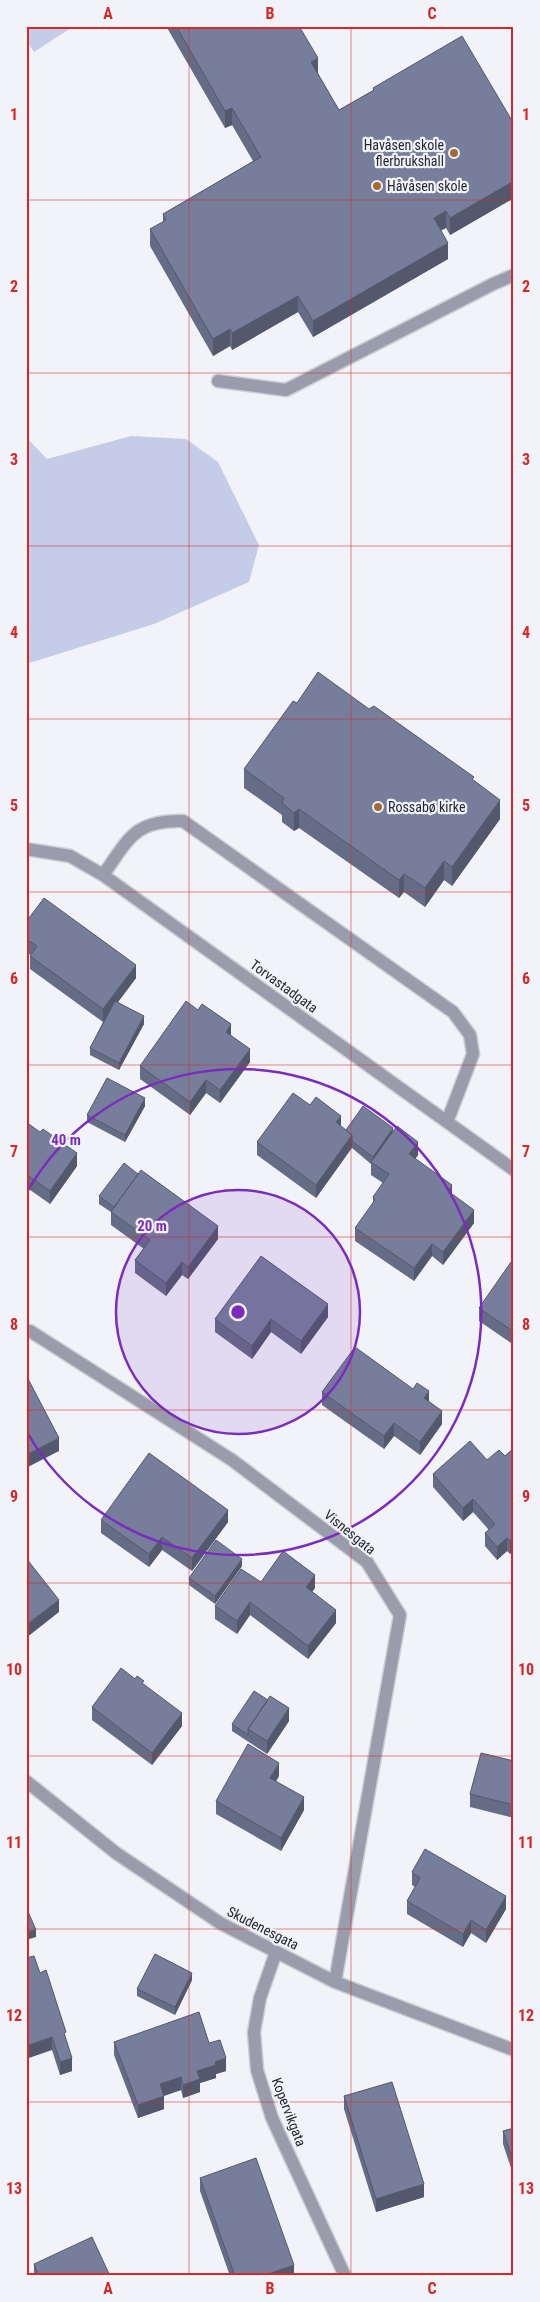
<svg xmlns="http://www.w3.org/2000/svg" width="540" height="2302" font-family="'Roboto Condensed',sans-serif">
	<rect width="100%" height="100%" fill="#f1f3f9"/>
	<!-- green -->
	<path fill="#c4cce7" d="M26,26H74L34,52L26,40Z
		M131,436L186,439L218,462L259,545L249,582L154,624L26,664V437L47,459Z"/>
	<g fill="none" stroke-linecap="round" stroke-linejoin="round">
		<defs>
			<path id="minor" d="M218,381L286,390L493,284L514,275
				M26,849L70,856L103,875L514,1170
				M103,875C129,839 134,820 183,821L453,1012L470,1035L473,1054L447,1122
				M30,1331L232,1460L367,1562L400,1615L335,1982
				M26,1781L116,1853L220,1923L335,1982L514,2050
				M276,1952L260,1998L254,2032L257,2070L272,2118L345,2276"/>
		</defs>
		<!-- minor casing -->
		<use href="#minor" stroke="#ccced5" stroke-width="15"/>
		<!-- minor -->
		<use href="#minor" stroke="#999dab" stroke-width="12"/>
	</g>
	<!-- wall -->
	<path fill="#656c85" d="M166,26H299L318,74L339,110L373,91V88L514,124V198L450,235L446,228L441,230L448,259L313,337L298,312L232,350L230,346L213,356L150,246V229L163,222V214L253,161L232,125L225,128Z
		M297,703L369,709L474,781L500,819L452,886L444,880L425,907L404,892L399,898L299,828L294,831L282,822V815L244,788V769Z
		M26,922L136,978L118,1002L144,1024L119,1070L90,1055V1048L103,1022L30,969V956L31,955L26,952Z
		M231,1035L250,1062L220,1103L206,1093L190,1115L140,1079V1066Z
		M145,1106L125,1142L87,1122V1115Z
		M26,1122L77,1166L50,1204L26,1187Z
		M341,1126L346,1130L393,1132L418,1155L415,1159L452,1194L474,1223L443,1265L432,1256L414,1281L355,1241V1228L373,1203V1197L383,1183L371,1175V1164L352,1148L316,1198L257,1155V1142Z
		M99,1196L218,1239L188,1279L182,1275L166,1296L135,1273V1260L144,1249L111,1225V1212L99,1204Z
		M514,1264V1345L479,1321V1308Z
		M328,1317L301,1354L271,1332L252,1359L215,1332V1319Z
		M322,1392L429,1401L442,1424L420,1455L394,1436L384,1449L322,1405Z
		M514,1448L510,1554L507,1551L497,1560L485,1546V1533L489,1530L473,1512L463,1521L433,1487V1474L505,1456Z
		M101,1520L228,1522L192,1571L162,1550L149,1567L101,1533Z
		M242,1566L215,1604L189,1585V1578Z
		M261,1582L315,1588L312,1592L336,1623L308,1659L250,1615L237,1634L215,1619V1606Z
		M135,1679L182,1726L152,1765L92,1720V1707Z
		M289,1721L267,1754L232,1731V1724Z
		M514,1761V1818L470,1807V1794Z
		M279,1776L276,1781L304,1810L281,1851L216,1814V1801Z
		M412,1872L506,1909L486,1943L471,1933L463,1947L407,1914V1901L415,1887L412,1885Z
		M40,1973L66,2040L72,2071L60,2075L52,2050Z
		M192,1980L175,2015L137,1996V1989Z
		M114,2042L209,2043L226,2071L216,2074V2078L200,2083V2092L183,2098L181,2090L164,2096V2109L138,2118L114,2055Z
		M344,2096L424,2197L376,2212L344,2109Z
		M514,2128V2177L503,2144V2131Z
		M200,2178L294,2276H230L200,2191Z
		M34,2264L110,2276H34Z"/>
	<!-- shaded-wall -->
	<path fill="#53586c" d="M318,58V75L311,62Z
		M232,108V125L225,128V111Z
		M514,181V198L450,235V218Z
		M446,211V228L434,234V218Z
		M448,243V259L313,337V321Z
		M298,296V312L232,350V333Z
		M230,329V346L213,356V339Z
		M500,800V819L452,886V867Z
		M299,809V828L294,831V813Z
		M444,861V880L425,907V888Z
		M404,874V892L399,898V880Z
		M136,965V978L103,1022V1009Z
		M144,1016V1024L119,1070V1063Z
		M231,1024V1037L226,1032Z
		M250,1049V1062L220,1103V1090Z
		M206,1080V1093L190,1115V1102Z
		M145,1098V1106L125,1142V1135Z
		M341,1116V1129L336,1122Z
		M393,1128V1135L373,1162V1157Z
		M352,1135V1147L316,1198V1185Z
		M418,1142V1155L409,1167V1154Z
		M77,1153V1166L50,1204V1191Z
		M452,1185V1198L448,1191Z
		M474,1210V1223L443,1265V1252Z
		M218,1226V1239L188,1279V1267Z
		M432,1244V1256L414,1281V1268Z
		M182,1262V1275L166,1296V1283Z
		M328,1304V1317L301,1354V1341Z
		M271,1319V1332L252,1359V1346Z
		M429,1391V1404L424,1398Z
		M442,1411V1424L420,1455V1442Z
		M394,1423V1436L384,1449V1436Z
		M59,1438V1451L26,1468V1455Z
		M473,1499V1512L463,1521V1508Z
		M228,1510V1522L192,1571V1558Z
		M162,1537V1550L149,1567V1554Z
		M507,1538V1551L497,1560V1547Z
		M514,1538V1551L510,1554V1541Z
		M242,1559V1566L215,1604V1596Z
		M315,1575V1588L306,1600V1587Z
		M59,1600V1612L26,1638V1625Z
		M250,1602V1615L237,1634V1621Z
		M336,1610V1623L308,1659V1646Z
		M289,1708V1721L267,1754V1741Z
		M182,1713V1726L152,1765V1753Z
		M279,1763V1776L270,1791V1778Z
		M304,1797V1810L281,1851V1838Z
		M506,1896V1909L486,1943V1930Z
		M471,1920V1933L463,1947V1934Z
		M36,1930V1937L26,1940V1932Z
		M192,1973V1980L175,2015V2007Z
		M52,2037V2050L26,2059V2046Z
		M72,2058V2071L60,2075V2062Z
		M226,2058V2071L216,2074V2078L200,2083V2092L183,2098V2085L197,2071L215,2062Z
		M181,2077V2090L160,2097V2084Z
		M164,2096V2109L138,2118V2105Z
		M424,2184V2197L376,2212V2199Z
		M294,2265V2276H263Z"/>
	<!-- building -->
	<path fill="#767e9b" stroke="#53586c" d="M176,26H299L318,58L311,62L339,110L374,90L373,88L462,36L514,124V181L450,218L446,211L434,218L448,243L313,321L298,296L232,333L230,329L213,339L150,229L166,220L163,214L261,157L232,108L225,111Z
		M318,672L369,709L374,706L474,777L472,779L500,800L452,867L444,861L425,888L404,874L399,880L299,809L294,813L282,803L284,798L244,769L293,701L297,703Z
		M44,898L136,965L103,1009L30,956L37,946L26,939V922Z
		M115,1001L144,1016L119,1063L90,1048Z
		M186,1001L198,1010L202,1004L231,1024L226,1032L250,1049L220,1090L206,1080L190,1102L140,1066Z
		M107,1078L145,1098L125,1135L87,1115Z
		M293,1093L310,1105L316,1097L341,1116L336,1122L352,1135L316,1185L257,1142Z
		M363,1106L393,1128L373,1157L352,1141V1135L346,1130Z
		M26,1122L40,1132L43,1129L77,1153L50,1191L26,1174Z
		M397,1126L418,1142L409,1154L452,1185L448,1191L474,1210L443,1252L432,1244L414,1268L355,1228L375,1200L373,1197L389,1174L371,1162Z
		M124,1163L138,1174L114,1207L99,1196Z
		M141,1170L218,1226L188,1267L182,1262L166,1283L135,1260L150,1240L111,1212Z
		M261,1256L328,1304L301,1341L271,1319L252,1346L215,1319Z
		M511,1262L514,1264V1332L479,1308Z
		M355,1347L413,1389L417,1383L429,1391L424,1398L442,1411L420,1442L394,1423L384,1436L322,1392Z
		M26,1375L59,1438L26,1455Z
		M470,1441L487,1460L499,1450L505,1456L514,1448V1538L510,1541L507,1538L497,1547L485,1533L495,1524L473,1499L463,1508L433,1474Z
		M149,1453L228,1510L192,1558L162,1537L149,1554L101,1520Z
		M216,1540L242,1559L215,1596L189,1578Z
		M283,1551L315,1575L306,1587L336,1610L308,1646L250,1602L237,1621L215,1606L241,1569L261,1582Z
		M26,1558L59,1600L26,1625Z
		M121,1668L135,1679L137,1676L144,1681L142,1683L182,1713L152,1753L92,1707Z
		M254,1691L268,1700L248,1729V1735L232,1724Z
		M270,1696L289,1708L267,1741L248,1729Z
		M248,1744L279,1763L270,1778L304,1797L281,1838L216,1801Z
		M481,1753L514,1761V1805L470,1794Z
		M425,1849L506,1896L486,1930L471,1920L463,1934L407,1901L420,1878L412,1872Z
		M26,1907L36,1930L26,1932Z
		M155,1954L192,1973L175,2007L137,1989Z
		M34,1956L40,1973L46,1970L66,2032L64,2033L72,2058L60,2062L52,2037L26,2046V1958Z
		M199,2012L209,2043L220,2040L226,2058L215,2062L216,2065L197,2071L200,2079L183,2085L181,2077L160,2084L164,2096L138,2105L114,2042Z
		M392,2082L424,2184L376,2199L344,2096Z
		M514,2128V2164L503,2131Z
		M256,2158L294,2265L263,2276H235L200,2178Z
		M92,2237L110,2276H39L34,2264Z"/>
	<!-- grid -->
	<path fill="none" stroke="#d62828" stroke-width="1" stroke-opacity="0.55" d="M189,26V2276M351,26V2276M26,200H514M26,373H514M26,546H514M26,719H514M26,892H514M26,1065H514M26,1237H514M26,1410H514M26,1583H514M26,1756H514M26,1929H514M26,2102H514"/>
	<!-- distance rings -->
	<circle cx="238" cy="1312" r="122" fill="#7b2cbf" fill-opacity=".12"/>
	<g fill="none" stroke="#7b2cbf" stroke-width="2.5">
		<circle cx="238" cy="1312" r="122"/>
		<path d="M27 1192A243 243 0 1 1 27 1432"/>
	</g>
	<!-- markers -->
	<g fill="#a76a2e" stroke="#f1f3f9" stroke-width="2">
		<circle cx="454" cy="153" r="5"/>
		<circle cx="377" cy="186" r="5"/>
		<circle cx="378" cy="807" r="5"/>
	</g>
	<g text-anchor="middle" dominant-baseline="central" stroke-width="4.5" stroke-linejoin="round" paint-order="stroke">
		<!-- poi labels -->
		<g font-size="14" fill="#232733" stroke="#f1f3f9" text-anchor="start">
			<text x="444" y="145" text-anchor="end">Havåsen skole<tspan x="444" dy="16">flerbrukshall</tspan></text>
			<text x="387" y="186">Håvåsen skole</text>
			<text x="388" y="807">Rossabø kirke</text>
		</g>
		<!-- street labels -->
		<g font-size="14" fill="#232733" stroke="#f1f3f9">
			<text transform="translate(284 986) rotate(36)">Torvastadgata</text>
			<text transform="translate(350 1532) rotate(39)">Visnesgata</text>
			<text transform="translate(263 1928) rotate(27)">Skudenesgata</text>
			<text transform="translate(289 2112) rotate(69)">Kopervikgata</text>
		</g>
	</g>
	<circle cx="238" cy="1312" r="8" fill="#7b2cbf" stroke="#f1f3f9" stroke-width="2.5"/>
	<g font-size="15" text-anchor="middle" font-weight="bold" fill="#7b2cbf" stroke="#f1f3f9" stroke-width="4.5" stroke-linejoin="round" paint-order="stroke">
		<text x="66" y="1145">40 m</text>
		<text x="152" y="1231">20 m</text>
	</g>
	<!-- border -->
	<rect width="540" height="2302" fill="none" stroke="#f1f3f9" stroke-width="55"/>
	<rect x="28" y="28" width="484" height="2246" fill="none" stroke="#d62828" stroke-width="2"/>
	<g font-size="16" text-anchor="middle" font-weight="bold" fill="#d62828">
		<text x="108" y="19">A</text>
		<text x="270" y="19">B</text>
		<text x="432" y="19">C</text>
		<text x="14" y="120">1</text>
		<text x="526" y="120">1</text>
		<text x="14" y="292">2</text>
		<text x="526" y="292">2</text>
		<text x="14" y="465">3</text>
		<text x="526" y="465">3</text>
		<text x="14" y="638">4</text>
		<text x="526" y="638">4</text>
		<text x="14" y="811">5</text>
		<text x="526" y="811">5</text>
		<text x="14" y="984">6</text>
		<text x="526" y="984">6</text>
		<text x="14" y="1157">7</text>
		<text x="526" y="1157">7</text>
		<text x="14" y="1330">8</text>
		<text x="526" y="1330">8</text>
		<text x="14" y="1502">9</text>
		<text x="526" y="1502">9</text>
		<text x="14" y="1675">10</text>
		<text x="526" y="1675">10</text>
		<text x="14" y="1848">11</text>
		<text x="526" y="1848">11</text>
		<text x="14" y="2021">12</text>
		<text x="526" y="2021">12</text>
		<text x="14" y="2194">13</text>
		<text x="526" y="2194">13</text>
		<text x="108" y="2294">A</text>
		<text x="270" y="2294">B</text>
		<text x="432" y="2294">C</text>
	</g>
</svg>
